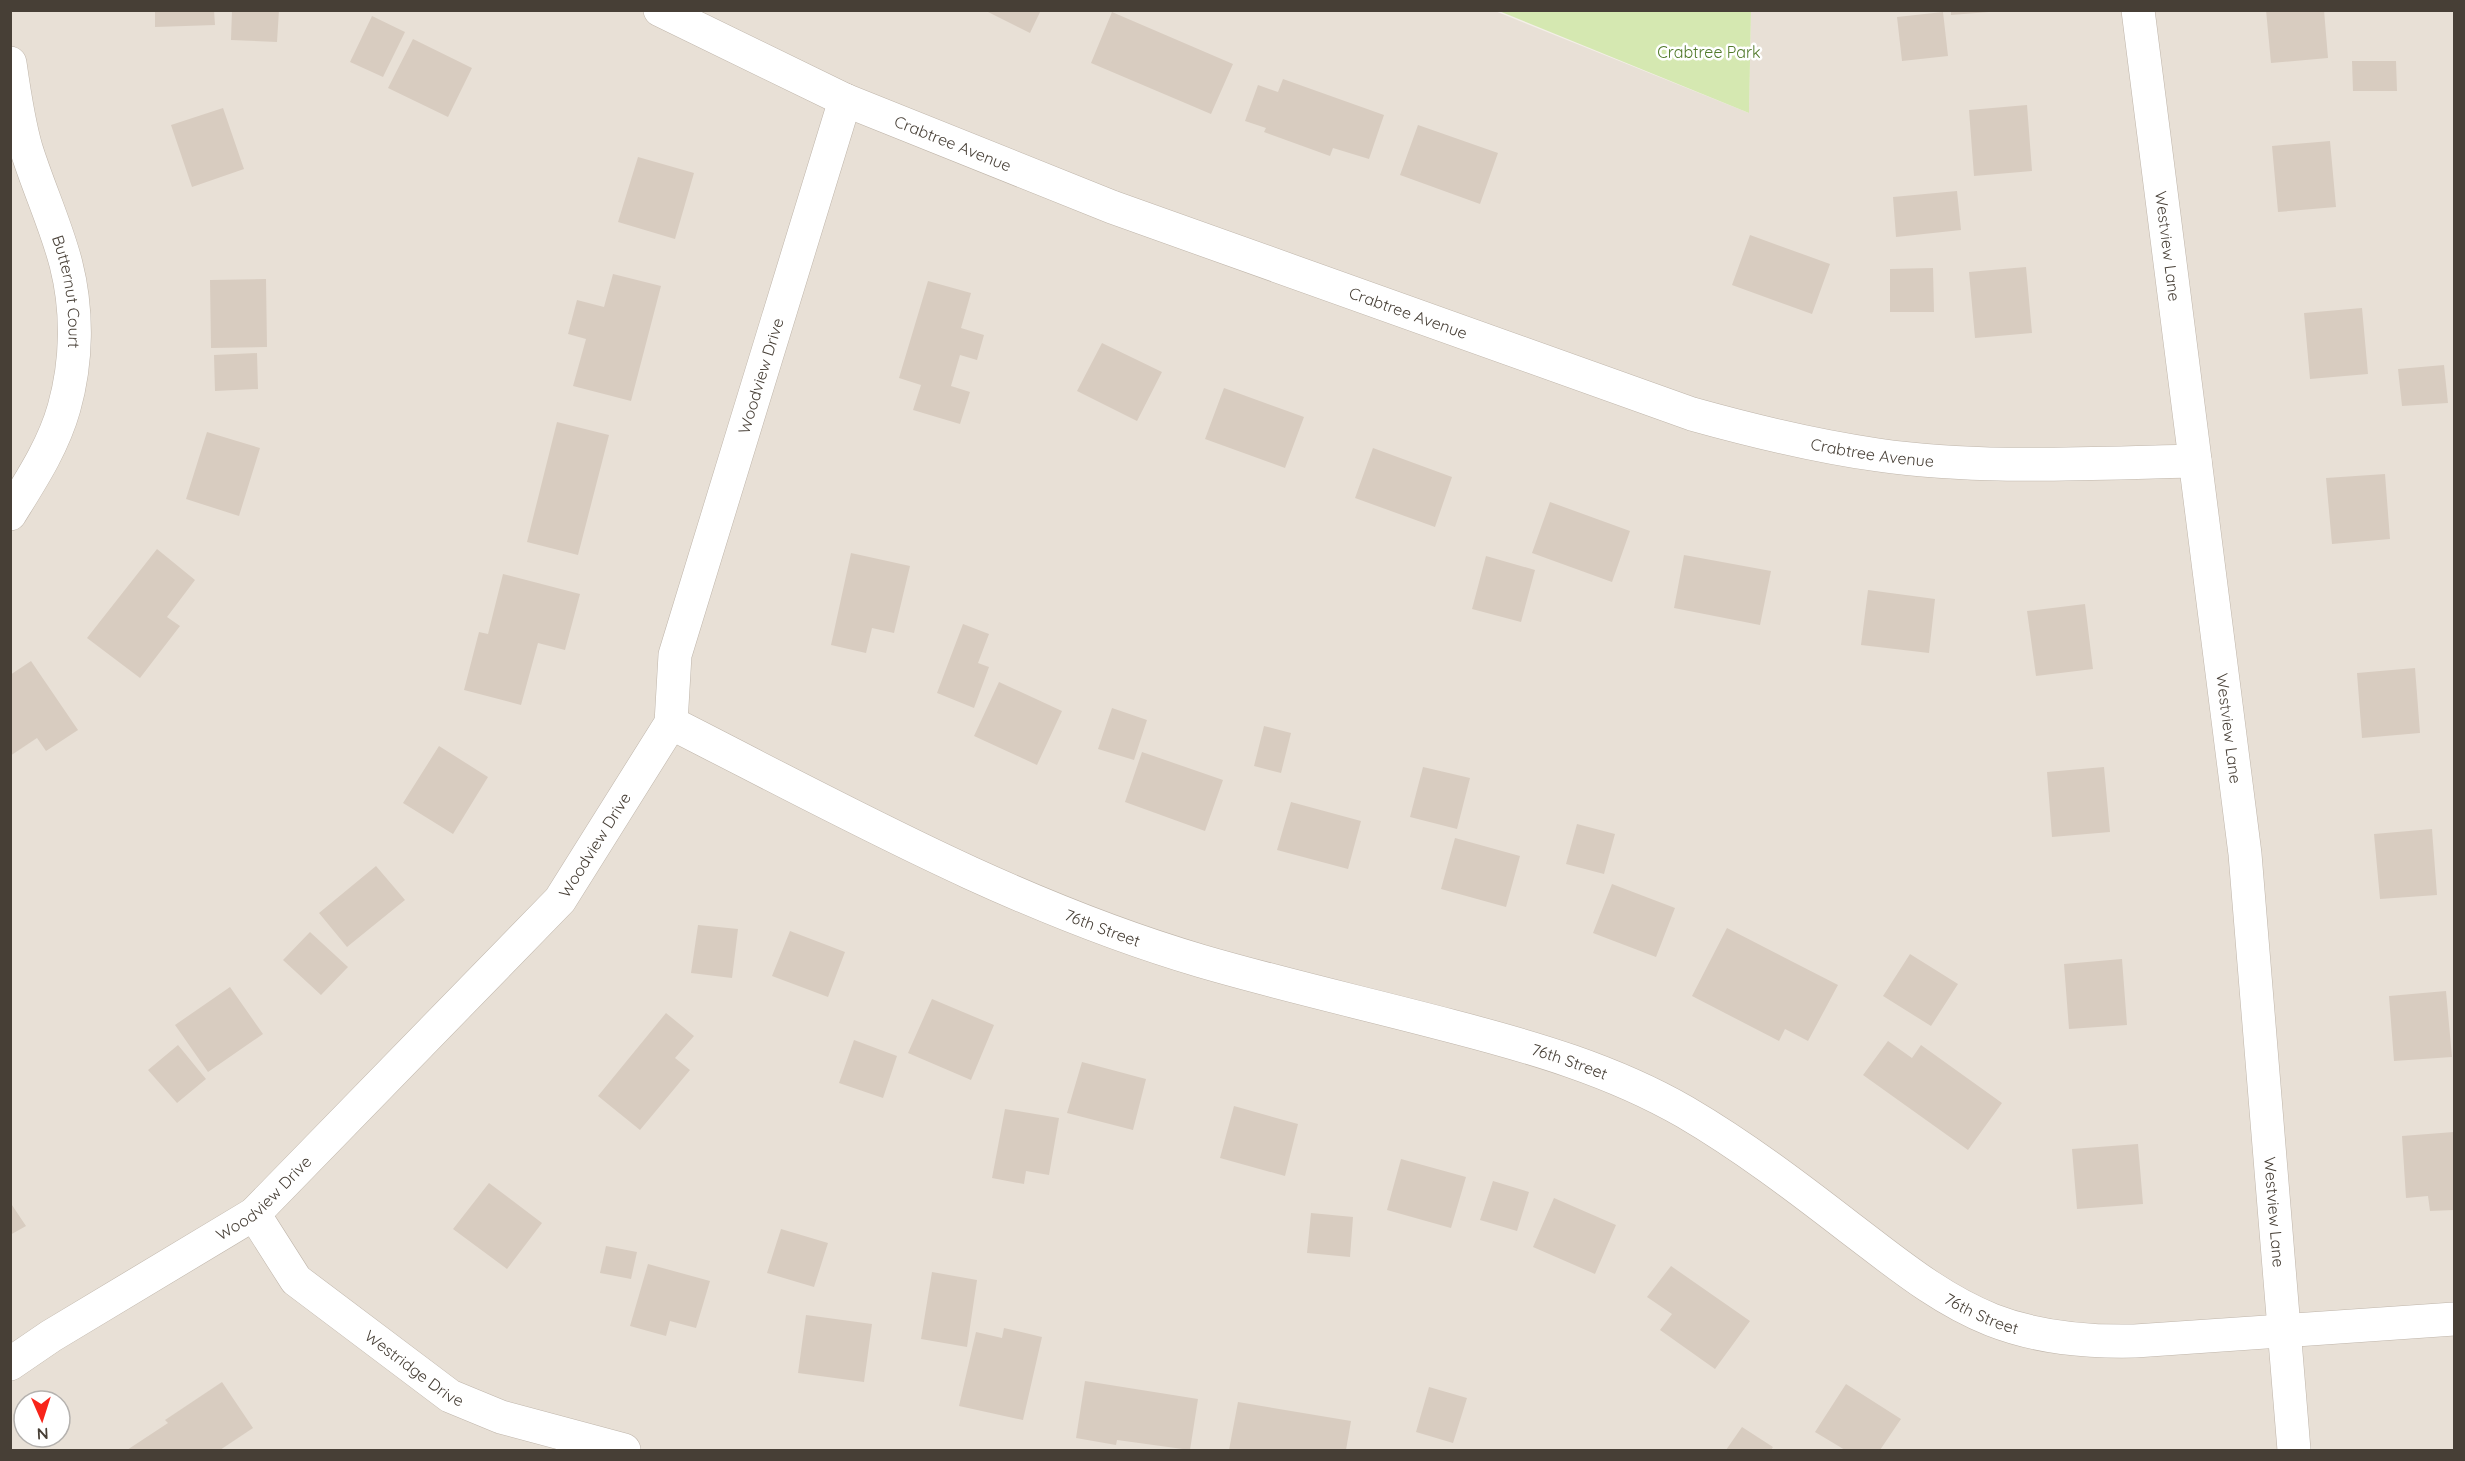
<svg xmlns="http://www.w3.org/2000/svg" width="2465" height="1461" font-family="Quicksand,sans-serif">
	<rect width="100%" height="100%" fill="#f4efe8"/>
	<!-- residential -->
	<path fill="#e8e0d6" fill-rule="evenodd" d="M10,11H1495L1749,113L1751,11H2454V1450H11ZM24,1401H60V1437H24Z"/>
	<!-- green -->
	<path fill="#d5e8b1" d="M1499,11H1751L1749,113Z"/>
	<!-- building -->
	<path fill="#d8ccc0" d="M155,10H214L215,25L155,27Z
		M232,10H279L277,42L231,40Z
		M984,10H1041L1030,33Z
		M1951,10H1989V12L1951,15Z
		M2266,10H2324L2328,58L2271,63Z
		M1112,12L1233,64L1211,114L1091,63Z
		M1943,12L1948,56L1902,61L1897,17Z
		M372,16L405,32L383,77L350,62Z
		M413,39L472,68L448,117L388,88Z
		M2352,61H2396L2397,91H2353Z
		M1283,79L1384,115L1369,159L1333,148L1330,156L1264,132L1266,128L1245,121L1258,85L1278,92Z
		M2027,105L2032,171L1974,176L1969,110Z
		M223,108L244,169L192,187L171,125Z
		M1418,125L1498,153L1480,204L1400,175Z
		M2330,141L2336,207L2278,212L2272,146Z
		M638,157L694,173L675,239L618,222Z
		M1957,191L1961,230L1896,237L1893,197Z
		M1750,235L1830,264L1812,314L1732,285Z
		M2026,267L2032,333L1975,338L1969,272Z
		M1933,268L1934,312H1890V269Z
		M613,274L661,286L631,401L573,386L586,339L568,334L577,300L604,307Z
		M266,279L267,347L211,348L210,280Z
		M928,281L971,293L961,328L984,335L977,360L960,355L951,386L970,392L960,424L913,410L921,385L899,378Z
		M2362,308L2368,374L2310,379L2304,313Z
		M1102,343L1162,372L1137,421L1077,391Z
		M257,353L258,389L215,391L214,355Z
		M2444,365L2448,403L2402,406L2398,369Z
		M1224,388L1304,417L1285,468L1205,439Z
		M557,422L609,435L578,555L527,542Z
		M207,432L260,448L239,516L186,499Z
		M1373,448L1452,477L1435,527L1355,498Z
		M2385,474L2390,539L2332,544L2326,478Z
		M1550,502L1630,531L1612,582L1532,553Z
		M157,549L195,580L167,617L180,626L140,678L87,638Z
		M851,553L910,566L894,633L872,628L866,653L831,645Z
		M1684,555L1771,571L1760,625L1674,608Z
		M1486,556L1535,570L1521,622L1472,609Z
		M503,574L580,594L565,650L538,643L521,705L464,690L479,632L488,634Z
		M1868,590L1935,599L1929,653L1861,645Z
		M2085,604L2093,669L2036,676L2027,611Z
		M963,624L989,634L978,663L989,667L974,708L937,693Z
		M31,661L78,730L46,751L37,738L10,756V675Z
		M2415,668L2420,733L2362,738L2357,673Z
		M999,682L1062,711L1037,765L974,736Z
		M1112,708L1147,720L1134,760L1098,749Z
		M1264,726L1291,733L1281,773L1254,766Z
		M439,746L488,777L453,834L403,803Z
		M1142,752L1223,780L1205,831L1125,802Z
		M1423,767L1470,778L1457,829L1410,817Z
		M2104,767L2110,832L2052,837L2047,772Z
		M1291,802L1361,821L1348,869L1277,850Z
		M1577,824L1615,834L1604,874L1566,864Z
		M2432,829L2437,895L2380,899L2374,834Z
		M1455,838L1520,856L1506,907L1441,889Z
		M376,866L405,900L347,947L319,913Z
		M1612,884L1675,908L1656,957L1593,933Z
		M698,925L738,929L732,978L691,973Z
		M1727,928L1838,985L1808,1041L1785,1029L1779,1041L1692,996Z
		M790,931L845,952L828,997L772,976Z
		M310,932L348,967L321,995L283,960Z
		M1910,954L1958,984L1931,1026L1883,996Z
		M2122,959L2127,1025L2069,1029L2064,964Z
		M230,987L263,1034L208,1072L175,1025Z
		M2446,991L2452,1057L2394,1061L2389,996Z
		M932,999L994,1025L971,1080L908,1053Z
		M666,1013L694,1036L675,1058L690,1070L640,1130L598,1096Z
		M854,1040L897,1056L883,1098L839,1083Z
		M1888,1041L1912,1058L1921,1045L2002,1103L1968,1150L1863,1075Z
		M178,1045L206,1079L177,1103L148,1070Z
		M1082,1062L1146,1079L1133,1130L1067,1113Z
		M1234,1106L1298,1124L1285,1176L1220,1158Z
		M1005,1109L1059,1118L1049,1175L1026,1171L1024,1184L992,1178Z
		M2454,1132V1210L2430,1211L2428,1196L2406,1198L2402,1136Z
		M2138,1144L2143,1204L2077,1209L2072,1149Z
		M1401,1159L1466,1177L1451,1228L1387,1210Z
		M1493,1181L1529,1192L1517,1231L1480,1220Z
		M489,1183L542,1223L507,1269L453,1229Z
		M1554,1198L1616,1225L1595,1274L1533,1247Z
		M10,1202L26,1226L10,1235Z
		M1311,1213L1353,1217L1350,1257L1307,1253Z
		M781,1229L828,1243L814,1287L767,1273Z
		M606,1246L637,1252L631,1279L600,1273Z
		M648,1264L710,1281L696,1328L670,1321L666,1336L630,1326Z
		M1671,1266L1750,1321L1715,1369L1660,1330L1672,1314L1647,1297Z
		M932,1272L977,1280L967,1347L921,1339Z
		M806,1315L872,1324L864,1382L798,1373Z
		M1004,1328L1042,1337L1023,1420L959,1406L976,1332L1002,1338Z
		M1085,1381L1198,1399L1190,1450L1117,1440L1116,1445L1076,1438Z
		M222,1382L253,1428L220,1450H127L168,1423L165,1420Z
		M1846,1384L1901,1419L1880,1450H1845L1815,1432Z
		M1429,1387L1467,1398L1453,1443L1416,1432Z
		M1238,1402L1351,1421L1346,1450H1229Z
		M1742,1427L1773,1447L1771,1450H1726Z"/>
	<g fill="none" stroke-linecap="round" stroke-linejoin="round">
		<defs>
			<g id="minor">
				<path id="s1" d="M660,10L845,100L1112,207L1692,414C1753,431 1814,446 1878,455C1983,470 2090,463 2195,461"/>
				<path id="s2" d="M2138,10L2245,854L2294,1450"/>
				<path id="s3" d="M10,63C14,91 18,120 26,148C38,187 56,225 66,264C78,311 77,362 64,408C53,447 31,480 10,514"/>
				<path id="s4" d="M671,723C844,811 1014,906 1201,961C1283,985 1368,1004 1451,1026C1532,1047 1612,1070 1685,1112C1743,1146 1797,1187 1850,1228C1895,1262 1939,1299 1992,1320C2038,1338 2086,1342 2135,1341L2454,1319"/>
				<path id="s5" d="M254,1214L296,1280L450,1396L501,1417L624,1450"/>
				<path id="s6" d="M10,1364L51,1336L254,1214L560,900L671,723L675,655L845,100"/>
			</g>
		</defs>
		<!-- minor casing -->
		<use href="#minor" stroke="#bfb5aa" stroke-width="34"/>
		<!-- minor -->
		<use href="#minor" stroke="#fff" stroke-width="33"/>
	</g>
	<g text-anchor="middle" dominant-baseline="central" stroke-width="5" stroke-linejoin="round" paint-order="stroke">
		<!-- park labels -->
		<g font-size="16" fill="#50792a" stroke="#fff">
			<text x="1709" y="52">Crabtree Park</text>
		</g>
		<!-- street labels -->
		<g font-size="16" fill="#473f36" stroke="#fff">
			<text stroke="none"><textPath href="#s1" startOffset="322">Crabtree Avenue</textPath></text>
			<text stroke="none"><textPath href="#s2" startOffset="238">Westview Lane</textPath></text>
			<text stroke="none"><textPath href="#s3" startOffset="237">Butternut Court</textPath></text>
			<text stroke="none"><textPath href="#s1" startOffset="808">Crabtree Avenue</textPath></text>
			<text stroke="none"><textPath href="#s6" startOffset="1294">Woodview Drive</textPath></text>
			<text stroke="none"><textPath href="#s1" startOffset="1294">Crabtree Avenue</textPath></text>
			<text stroke="none"><textPath href="#s2" startOffset="724">Westview Lane</textPath></text>
			<text stroke="none"><textPath href="#s6" startOffset="790">Woodview Drive</textPath></text>
			<text stroke="none"><textPath href="#s4" startOffset="478">76th Street</textPath></text>
			<text stroke="none"><textPath href="#s4" startOffset="964">76th Street</textPath></text>
			<text stroke="none"><textPath href="#s6" startOffset="304">Woodview Drive</textPath></text>
			<text stroke="none"><textPath href="#s2" startOffset="1210">Westview Lane</textPath></text>
			<text stroke="none"><textPath href="#s4" startOffset="1450">76th Street</textPath></text>
			<text stroke="none"><textPath href="#s5" startOffset="226">Westridge Drive</textPath></text>
		</g>
	</g>
	<!-- border -->
	<rect width="2465" height="1461" fill="none" stroke="#473f36" stroke-width="24"/>
	<!-- north arrow -->
	<g transform="translate(42 1419) rotate(177)"><circle r="28" fill="#ffffff" stroke="#b5b2af" stroke-width="1.5"/>
	<path d="M0-4.5L10 22L0 15L-10 22Z" fill="#f8241a"/>
	<text y="-9" font-size="16" font-weight="bold" text-anchor="middle" fill="#473f36">N</text>
	</g>
</svg>
